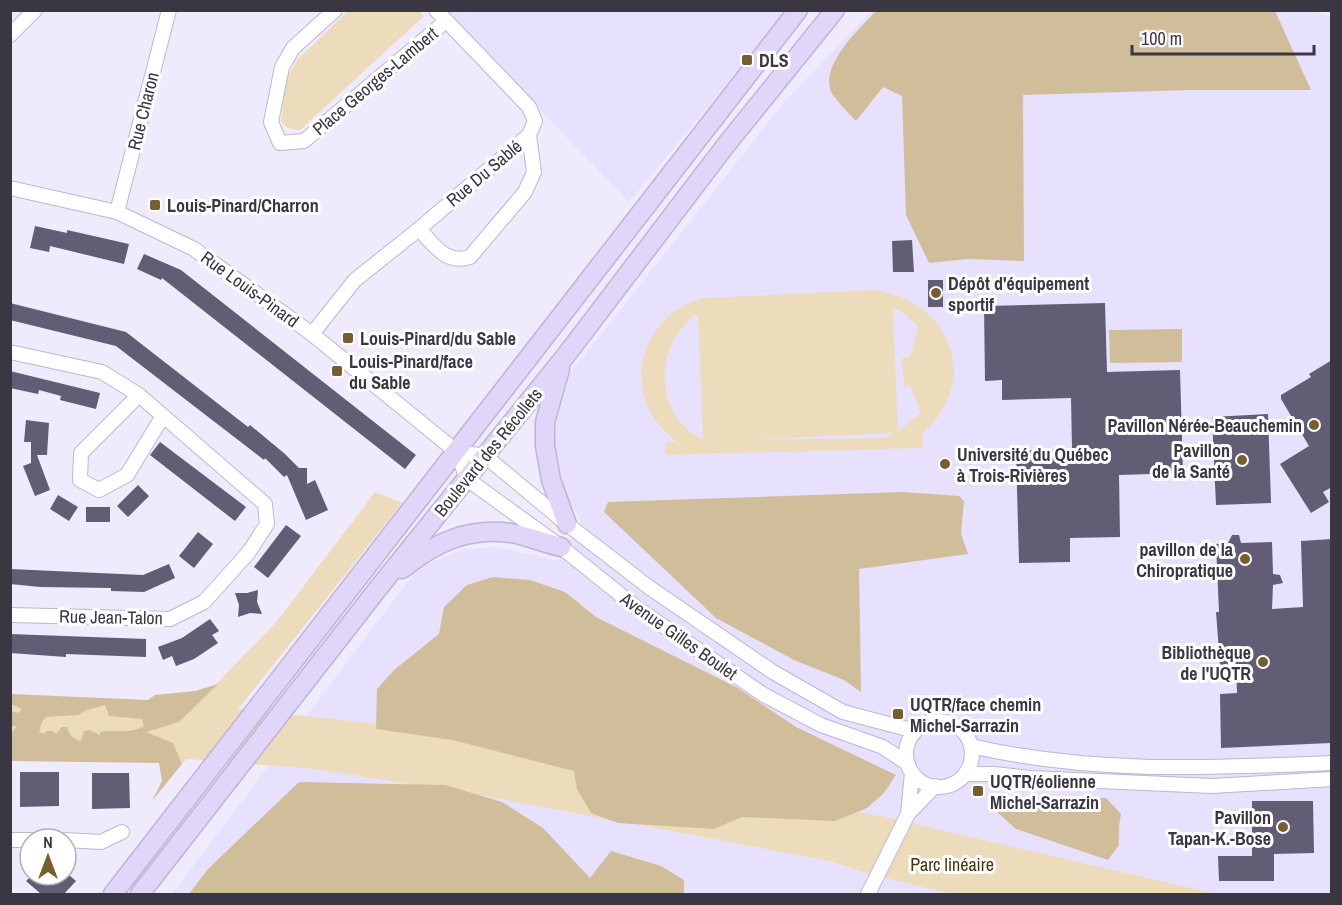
<svg xmlns="http://www.w3.org/2000/svg" width="1342" height="905" font-family="'Archivo Narrow',sans-serif">
	<rect width="100%" height="100%" fill="#efebfd"/>
	<!-- built -->
	<path fill="#e8e1fe" d="M1309,10L1331,17V894H172L418,568L464,549L497,547L558,561L581,522L562,487L554,442L557,415L566,379L785,101L872,11Z
		M444,11H787L629,202Z"/>
	<!-- green -->
	<path fill="#eddcbc" fill-rule="evenodd" d="M348,11H419L424,16L300,130C291,130 286,128 281,121L286,79L298,59Z
		M874,290C950,300 983,380 922,434L923,448L666,455L665,443L676,441C627,405 631,338 682,306C689,302 697,300 704,298ZM893,308L905,314L918,327L910,357L902,358L904,386H910L921,413L898,431ZM694,315H698L703,439C665,422 656,377 673,341C677,332 687,323 694,315ZM892,434L885,438L748,440L892,433Z
		M375,492L402,503L238,709L362,722L876,815L1217,894H953L869,874L830,861L479,795L315,769L187,759L182,764L180,759L11,745V694L196,705L278,620Z"/>
	<!-- forest -->
	<path fill="#d0bd9a" fill-rule="evenodd" d="M1275,11L1311,90H1191L1023,95L1024,261L967,259L929,263L906,215L902,96L883,87L856,121C850,114 832,97 830,89C823,62 860,28 876,11Z
		M1182,329V362L1110,363L1109,330Z
		M903,492L959,496L964,501L961,534L968,554L859,569L861,692L844,680L794,660L716,618L604,512L608,502Z
		M493,577L530,580L565,592L596,617L738,688L796,727L896,775L884,793L867,808L835,821L742,817L714,829L618,823L591,813L577,789L574,771L452,740L376,729L377,689L394,670L439,634L444,607L467,585Z
		M218,684L179,722L146,732L173,743L182,764L152,801L162,781L159,763L11,761V734L17,726H11V711L18,713L22,709L11,704V694L148,700L155,695L195,691ZM105,705L109,716L142,719L144,726C130,735 115,728 100,732V735L90,730L84,731L81,741C73,739 69,735 67,727H62L56,734L52,731H47L44,734L39,732L42,722L46,717L78,715L87,710Z
		M299,782L445,785L502,802L543,828L590,878L611,851L661,866L684,880V894H189L208,869Z
		M989,796L1106,798L1121,814L1119,826V845L1108,860L1016,829L997,812Z"/>
	<!-- building -->
	<path fill="#625c74" d="M35,226L67,233V230L129,244L124,264L50,246L49,252L30,248Z
		M912,240L914,272H893L892,241Z
		M144,254L181,270L416,455L405,469L162,278L161,280L137,269Z
		M928,280H943V307H928Z
		M10,303L126,332L248,427L250,425L285,454L299,468H307V484L315,480L328,510L306,520L287,475L284,477L265,458L264,460L116,346L10,320Z
		M1105,303L1107,372L1180,370L1183,473L1119,475L1120,537L1070,538V562L1019,563L1016,451L1072,449L1071,398L1002,400V380L985,381L984,306Z
		M1332,360V487L1323,492L1329,502L1311,513L1280,464L1309,446L1281,399V395L1311,377L1309,374Z
		M10,371L100,393L96,409L60,400L61,396L39,390L38,394L10,388Z
		M1268,414L1271,503L1216,505L1212,417Z
		M26,420L49,423L47,455H37L50,490L35,496L23,466L31,463V442H24Z
		M160,442L246,507L235,521L150,455Z
		M138,485L149,496L128,517L117,506Z
		M58,495L78,507L69,521L50,509Z
		M86,507H110V522H86Z
		M286,525L301,536L268,578L254,567Z
		M198,532L213,544L194,568L179,556Z
		M1232,535H1239L1241,543L1272,542L1273,574L1280,575L1283,583L1273,585L1272,609L1303,607L1301,541L1332,539L1330,743L1221,748L1220,694L1237,693L1236,664L1220,665L1216,612H1219L1216,544L1228,543Z
		M169,564L175,578L144,592L111,591V588L40,587L10,584V569L143,575Z
		M258,590L257,602L262,614L250,613L238,617L239,605L235,593H247Z
		M210,619L219,631L212,635L218,643L194,659L176,666L172,656L163,660L158,647L182,638Z
		M10,634L146,639V657L66,654V657L10,653Z
		M20,772H59V806L20,807Z
		M92,773H129L130,808L92,809Z
		M1252,801H1313L1314,853L1274,854V881H1219L1218,856H1252Z
		M32,875H69L76,881L64,894H41L26,881Z"/>
	<g fill="none" stroke-linecap="round" stroke-linejoin="round">
		<defs>
			<path id="minor" d="M335,10L293,48L282,67L271,122L280,143L304,141L446,21
				M10,35L35,10
				M10,188L117,212L194,249L312,334L457,452L485,456L567,524L650,588L773,672L843,712L915,731
				M117,212L169,10
				M419,229C434,245 446,265 470,257L525,192L534,172L529,135
				M312,334L355,280L419,229L529,135L535,121L529,107L436,10
				M10,352L102,372L139,395L265,504L267,524L249,552L204,602L170,619L10,615
				M139,395L81,453L80,480L99,490L127,475L163,416
				M457,452L467,479L561,547L637,608L764,695L821,725L883,747L908,764
				M906 754a33 33 0 1 1 66 0a33 33 0 1 1-66 0Z
				M971,746C1091,774 1210,768 1332,763
				M912,773L908,814L935,786
				M965,774H993L1031,778L1212,786L1332,779
				M10,840H30
				M66,840L101,842L122,832
				M868,894L908,814"/>
			<path id="secondary" d="M560,369L545,422V446L551,480L567,524
				M402,569C435,543 467,527 511,533C527,536 544,543 561,547
				M113,894L798,10
				M140,894L380,586L567,354L726,145L835,10"/>
		</defs>
		<!-- minor casing -->
		<use href="#minor" stroke="#bcb6d2" stroke-width="16"/>
		<!-- secondary casing -->
		<use href="#secondary" stroke="#bcb6d2" stroke-width="21"/>
		<!-- minor -->
		<use href="#minor" stroke="#fff" stroke-width="14"/>
		<!-- secondary -->
		<use href="#secondary" stroke="#e1d5f9" stroke-width="18"/>
	</g>
	<!-- markers -->
	<g fill="#765e2f" stroke="#fff" stroke-width="2">
		<rect x="741" y="54" width="12" height="12" rx="3"/>
		<rect x="149" y="199" width="12" height="12" rx="3"/>
		<circle cx="936" cy="293" r="6"/>
		<rect x="342" y="332" width="12" height="12" rx="3"/>
		<rect x="331" y="365" width="12" height="12" rx="3"/>
		<circle cx="1314" cy="425" r="6"/>
		<circle cx="1242" cy="460" r="6"/>
		<circle cx="945" cy="464" r="6"/>
		<circle cx="1245" cy="559" r="6"/>
		<circle cx="1263" cy="662" r="6"/>
		<rect x="892" y="708" width="12" height="12" rx="3"/>
		<rect x="972" y="785" width="12" height="12" rx="3"/>
		<circle cx="1283" cy="827" r="6"/>
	</g>
	<g text-anchor="middle" dominant-baseline="central" stroke-width="6" stroke-linejoin="round" paint-order="stroke">
		<!-- poi labels -->
		<g font-size="18" font-weight="bold" fill="#3a3743" stroke="#fff" text-anchor="start">
			<text x="759" y="60">DLS</text>
			<text x="167" y="205">Louis-Pinard/Charron</text>
			<text x="948" y="283">Dépôt d'équipement<tspan x="948" dy="21">sportif</tspan></text>
			<text x="360" y="338">Louis-Pinard/du Sable</text>
			<text x="349" y="361">Louis-Pinard/face<tspan x="349" dy="21">du Sable</tspan></text>
			<text x="1302" y="425" text-anchor="end">Pavillon Nérée-Beauchemin</text>
			<text x="1230" y="450" text-anchor="end">Pavillon<tspan x="1230" dy="21">de la Santé</tspan></text>
			<text x="957" y="454">Université du Québec<tspan x="957" dy="21">à Trois-Rivières</tspan></text>
			<text x="1233" y="549" text-anchor="end">pavillon de la<tspan x="1233" dy="21">Chiropratique</tspan></text>
			<text x="1251" y="652" text-anchor="end">Bibliothèque<tspan x="1251" dy="21">de l'UQTR</tspan></text>
			<text x="910" y="704">UQTR/face chemin<tspan x="910" dy="21">Michel-Sarrazin</tspan></text>
			<text x="990" y="781">UQTR/éolienne<tspan x="990" dy="21">Michel-Sarrazin</tspan></text>
			<text x="1271" y="817" text-anchor="end">Pavillon<tspan x="1271" dy="21">Tapan-K.-Bose</tspan></text>
		</g>
		<!-- street labels -->
		<g font-size="18" fill="#3a3743" stroke="#fff">
			<text transform="translate(375 81) rotate(-40)">Place Georges-Lambert</text>
			<text transform="translate(143 111) rotate(-76)">Rue Charon</text>
			<text transform="translate(484 173) rotate(-40)">Rue Du Sablé</text>
			<text transform="translate(250 289) rotate(36)">Rue Louis-Pinard</text>
			<text transform="translate(488 452) rotate(-51)">Boulevard des Récollets</text>
			<text transform="translate(111 617) rotate(1)">Rue Jean-Talon</text>
			<text transform="translate(679 636) rotate(35)">Avenue Gilles Boulet</text>
		</g>
		<!-- park labels -->
		<g font-size="18" fill="#473304" stroke="#fff">
			<text x="952" y="864">Parc linéaire</text>
		</g>
	</g>
	<!-- border -->
	<rect width="1342" height="905" fill="none" stroke="#3a3743" stroke-width="24"/>
	<!-- north arrow -->
	<g transform="translate(48 857)"><circle r="28" fill="#ffffff" stroke="#b0afb4" stroke-width="1.5"/>
	<path d="M0-4.5L10 22L0 15L-10 22Z" fill="#765e2f"/>
	<text y="-9" font-size="16" font-weight="bold" text-anchor="middle" fill="#3a3743">N</text>
	</g>
	<!-- scale -->
	<path d="M1132 45v9h182v-9" fill="none" stroke="#3a3743" stroke-width="3"/>
	<text x="1141" y="45" font-size="18" fill="#3a3743" stroke="#ffffff" stroke-width="4.5" paint-order="stroke">100 m</text>
</svg>
